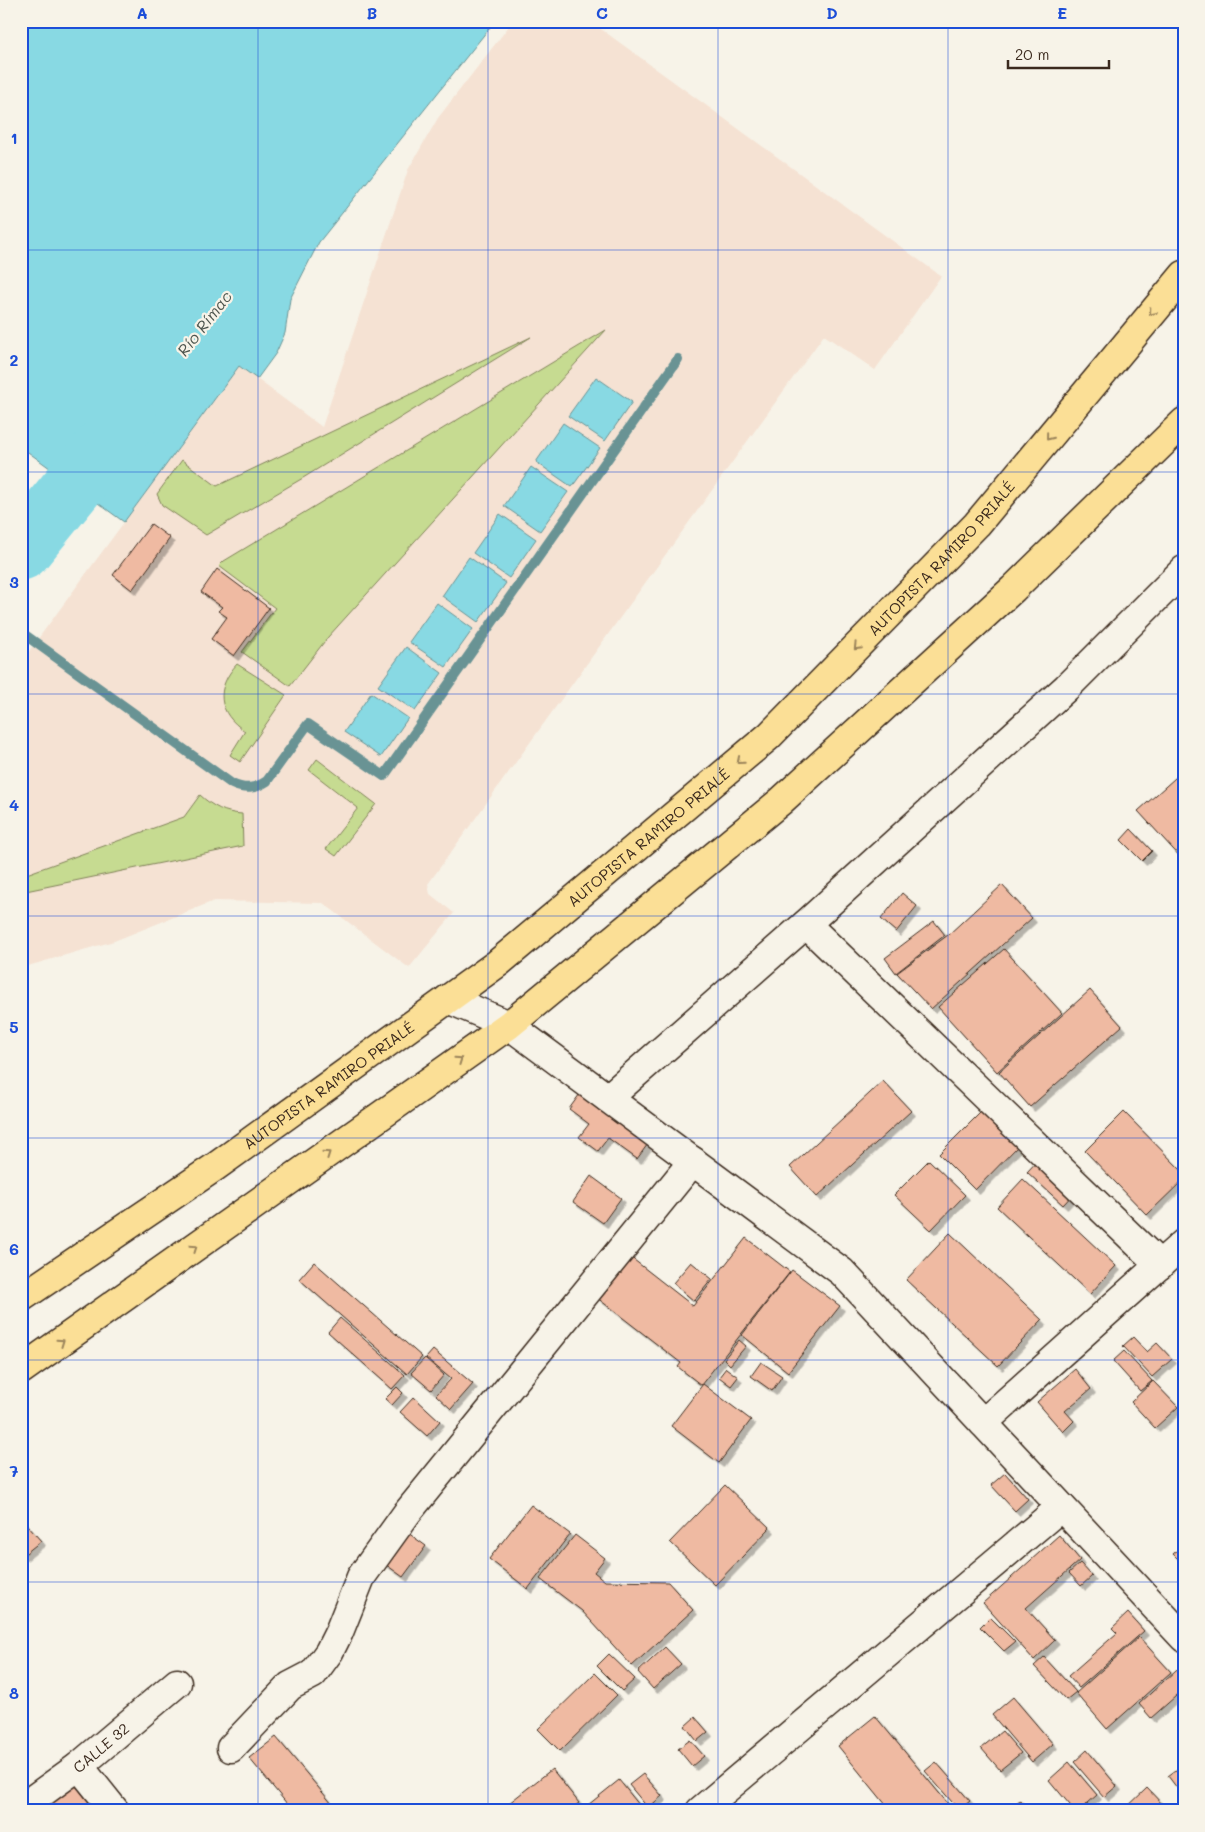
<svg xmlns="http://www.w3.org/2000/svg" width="1205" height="1832" font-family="Mali,sans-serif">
	<defs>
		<filter id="shadow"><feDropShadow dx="4.5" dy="4.5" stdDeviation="0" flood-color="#0004"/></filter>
	</defs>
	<rect width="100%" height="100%" fill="#f7f3e8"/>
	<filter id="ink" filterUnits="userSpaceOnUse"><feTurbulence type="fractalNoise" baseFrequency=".02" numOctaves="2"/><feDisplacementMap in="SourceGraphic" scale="10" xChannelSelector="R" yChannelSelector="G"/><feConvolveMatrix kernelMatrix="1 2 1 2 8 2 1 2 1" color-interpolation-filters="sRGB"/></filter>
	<g filter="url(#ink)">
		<!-- built -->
		<path fill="#f5e2d3" d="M513,21H590L941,276L875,370L824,335L428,884L430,894L454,913L409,968L323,903L214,901L114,941L21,968V662L239,366L322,427L408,170L438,118Z"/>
		<!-- green -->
		<path fill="#c6db91" stroke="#808258" d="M606,330L328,637L290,686L242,652L275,608L219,566L224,561Z
			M531,337L303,478L206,535L162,505L157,494L182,460L217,486Z
			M237,664L286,695L240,762L230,755L245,731C217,713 215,688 237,664Z
			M317,759L376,804L336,856L326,849L358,808L309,770Z
			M200,795C213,807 225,813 242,814L243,846L21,892V876L184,817Z"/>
		<!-- water -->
		<path fill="#88d9e3" stroke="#699394" d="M21,21H495L319,242L290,299L285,333L276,353L257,379L239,366L124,522L21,447Z
			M596,377L632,402L605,441L568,416Z
			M563,423L600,448L572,487L536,462Z
			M531,467L568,492L540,531L504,506Z
			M500,514L536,539L509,578L473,553Z
			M469,557L506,583L478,622L442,596Z
			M437,603L473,629L446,667L409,642Z
			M406,647L442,673L415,711L378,686Z
			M371,693L408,718L381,757L344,732Z"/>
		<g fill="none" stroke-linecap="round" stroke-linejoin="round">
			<!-- stream -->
			<path stroke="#699394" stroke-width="10" d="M21,632L232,784C245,790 255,789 267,781L308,724L384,776L678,359"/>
			<!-- river -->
			<path stroke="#88d9e3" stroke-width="61" d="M21,550L127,420"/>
		</g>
		<!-- building -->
		<path fill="#efbaa2" stroke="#3b2a1e" filter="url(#shadow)" d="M151,524L170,538L132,590L113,575Z
			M217,569L269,608L234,656L211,639L227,617L218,611L222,607L201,592Z
			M1184,770V861L1138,811Z
			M1131,829L1152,851L1142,861L1121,840Z
			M1002,885L1032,918L931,1009L897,973L948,935Z
			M902,893L917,906L896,932L881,919Z
			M934,921L945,935L896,973L885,958Z
			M1004,949L1062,1013L997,1072L938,1007Z
			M1090,990L1122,1026L1030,1107L999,1072Z
			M883,1081L911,1111L817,1197L790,1167Z
			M582,1091L650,1141L637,1159L608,1138L598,1151L579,1137L589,1124L569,1109Z
			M985,1108L1021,1143L975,1190L939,1154Z
			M1124,1112L1184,1173V1179L1147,1215L1085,1151Z
			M1041,1157L1076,1191L1063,1205L1027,1172Z
			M929,1160L965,1195L931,1230L894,1195Z
			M591,1176L621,1198L603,1223L573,1202Z
			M1023,1179L1116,1266L1090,1294L997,1207Z
			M950,1233L1042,1320L998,1366L906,1280Z
			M746,1238L790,1272L701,1385L678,1367L681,1363L596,1297L629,1256L693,1306Z
			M314,1262L422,1357L407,1374L299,1279Z
			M691,1262L712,1279L694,1301L673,1283Z
			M792,1270L840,1306L788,1372L742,1335Z
			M340,1318L405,1375L392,1389L328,1332Z
			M1133,1337L1147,1352L1157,1343L1172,1359L1152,1377L1123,1346Z
			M739,1340L746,1346L730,1365L724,1359Z
			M433,1350L473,1384L451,1409L436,1395L451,1379L426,1358Z
			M1124,1351L1152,1381L1140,1391L1113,1361Z
			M425,1358L444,1375L431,1390L411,1373Z
			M761,1362L782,1376L772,1391L751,1376Z
			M726,1368L738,1377L731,1386L719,1377Z
			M1075,1369L1091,1389L1065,1411L1074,1421L1063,1432L1037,1402Z
			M1153,1381L1178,1407L1155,1428L1131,1402Z
			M703,1384L751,1420L719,1463L671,1426Z
			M397,1387L403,1393L392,1405L385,1399Z
			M414,1397L440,1421L427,1436L400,1412Z
			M1005,1473L1028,1499L1015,1511L991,1485Z
			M725,1485L770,1528L715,1585L670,1542Z
			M531,1505L570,1534L528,1589L489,1559Z
			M21,1518L41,1541L21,1557Z
			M404,1530L426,1546L403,1577L381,1561Z
			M575,1535L605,1558L594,1572L605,1581L668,1582L693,1610L632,1666L582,1611L540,1579Z
			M1059,1535L1080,1560L1026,1608L1055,1640L1034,1660L983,1603Z
			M1184,1544V1565L1173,1554Z
			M1080,1563L1092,1576L1081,1586L1069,1573Z
			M1128,1613L1144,1631L1079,1688L1068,1676L1117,1633L1112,1628Z
			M990,1617L1015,1642L1004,1651L980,1627Z
			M1139,1637L1171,1672L1107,1729L1076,1693Z
			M665,1647L681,1664L653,1689L638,1672Z
			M609,1654L635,1679L622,1691L597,1666Z
			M1044,1657L1076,1692L1066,1700L1034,1666Z
			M1176,1670L1184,1678V1689L1151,1718L1139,1704Z
			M595,1673L617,1695L560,1751L538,1729Z
			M1013,1697L1053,1744L1032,1762L992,1715Z
			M875,1716L954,1811H891L838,1746Z
			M695,1717L708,1732L697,1741L685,1726Z
			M1002,1731L1021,1753L1000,1770L981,1748Z
			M276,1737L338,1811H293L249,1758Z
			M690,1740L704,1756L692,1766L678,1749Z
			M1087,1750L1117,1786L1104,1797L1074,1762Z
			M936,1762L970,1801L959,1810L925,1771Z
			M1069,1762L1097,1795L1079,1811H1075L1049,1780Z
			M1184,1764V1783L1177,1788L1168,1776Z
			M552,1769L579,1803L568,1811H499Z
			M643,1774L662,1796L648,1808L629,1785Z
			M619,1780L644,1811H593L588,1805Z
			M72,1781L96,1811H38Z
			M1147,1788L1163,1805L1157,1811H1123Z
			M1020,1800L1030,1811H1006Z"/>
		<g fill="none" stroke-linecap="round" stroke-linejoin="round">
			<defs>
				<g id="minor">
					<path d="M806,924L1160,1265"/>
					<path d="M448,999L509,1025L842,1272L1184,1638"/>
					<path d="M608,1098L806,924L1067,687L1184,570"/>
					<path d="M983,1423L1184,1243"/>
					<path d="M231,1748L290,1686L313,1674L329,1652L339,1632L361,1577L407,1513L693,1161"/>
					<path d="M79,1766L115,1811"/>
					<path id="s1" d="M21,1808L79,1766L177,1683"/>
					<path d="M700,1811L1061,1507"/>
				</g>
				<g id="trunk">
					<path id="s2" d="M21,1298L215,1167L498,963L769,736L977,524L1184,275"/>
					<path d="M21,1370L509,1025L781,801L1013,589L1184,422"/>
				</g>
			</defs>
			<!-- minor casing -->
			<use href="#minor" stroke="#3b2a1e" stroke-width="31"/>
			<!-- trunk casing -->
			<use href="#trunk" stroke="#3b2a1e" stroke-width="31"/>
			<!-- minor -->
			<use href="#minor" stroke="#f7f3e8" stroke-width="28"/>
			<!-- trunk -->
			<use href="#trunk" stroke="#fbdf96" stroke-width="28"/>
		</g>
		<!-- one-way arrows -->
		<defs><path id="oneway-chevron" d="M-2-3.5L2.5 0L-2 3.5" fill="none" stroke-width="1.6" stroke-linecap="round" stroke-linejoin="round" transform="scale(1.25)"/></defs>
		<g stroke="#9b845a">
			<use href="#oneway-chevron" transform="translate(1152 312) rotate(130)"/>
			<use href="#oneway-chevron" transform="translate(1049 437) rotate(129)"/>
			<use href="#oneway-chevron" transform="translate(857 647) rotate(134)"/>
			<use href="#oneway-chevron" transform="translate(740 761) rotate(140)"/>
			<use href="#oneway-chevron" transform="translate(459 1060) rotate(-35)"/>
			<use href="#oneway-chevron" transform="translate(327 1154) rotate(-35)"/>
			<use href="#oneway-chevron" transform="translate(194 1248) rotate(-35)"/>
			<use href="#oneway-chevron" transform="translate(61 1342) rotate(-35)"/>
		</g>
	</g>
	<!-- grid -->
	<path fill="none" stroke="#1d4ed8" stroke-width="1" stroke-opacity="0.55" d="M258,21V1811M488,21V1811M718,21V1811M948,21V1811M21,250H1184M21,472H1184M21,694H1184M21,916H1184M21,1138H1184M21,1360H1184M21,1582H1184"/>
	<g text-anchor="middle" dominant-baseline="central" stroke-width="4.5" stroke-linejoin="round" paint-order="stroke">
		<!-- street labels -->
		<g font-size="15" fill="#3b2a1e" stroke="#f7f3e8">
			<text stroke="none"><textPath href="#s2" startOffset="1184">AUTOPISTA RAMIRO PRIALÉ</textPath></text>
			<text stroke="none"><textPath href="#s2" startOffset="779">AUTOPISTA RAMIRO PRIALÉ</textPath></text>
			<text stroke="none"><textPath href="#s2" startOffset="374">AUTOPISTA RAMIRO PRIALÉ</textPath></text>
			<text stroke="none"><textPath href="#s1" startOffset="100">CALLE 32</textPath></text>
		</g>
		<!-- water labels -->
		<g font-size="16" font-style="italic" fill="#4e564f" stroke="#f7f3e8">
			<text transform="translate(204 323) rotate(-52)">Río Rímac</text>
		</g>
	</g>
	<!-- margin -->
	<rect width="1205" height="1832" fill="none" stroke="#f7f3e8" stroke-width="55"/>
	<!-- scale -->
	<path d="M1008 60v8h101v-8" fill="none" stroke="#3b2a1e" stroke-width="2.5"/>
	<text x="1015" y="60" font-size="15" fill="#3b2a1e" stroke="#f7f3e8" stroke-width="4" paint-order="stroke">20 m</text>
	<rect x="28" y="28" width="1150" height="1776" fill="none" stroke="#1d4ed8" stroke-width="2"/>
	<g font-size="16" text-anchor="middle" font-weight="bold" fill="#1d4ed8">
		<text x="142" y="19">A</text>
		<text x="372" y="19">B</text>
		<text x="602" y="19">C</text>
		<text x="832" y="19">D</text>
		<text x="1062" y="19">E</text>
		<text x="14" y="144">1</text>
		<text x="14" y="366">2</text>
		<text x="14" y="588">3</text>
		<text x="14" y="811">4</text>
		<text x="14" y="1033">5</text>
		<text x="14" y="1255">6</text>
		<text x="14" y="1477">7</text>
		<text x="14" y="1699">8</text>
	</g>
</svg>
